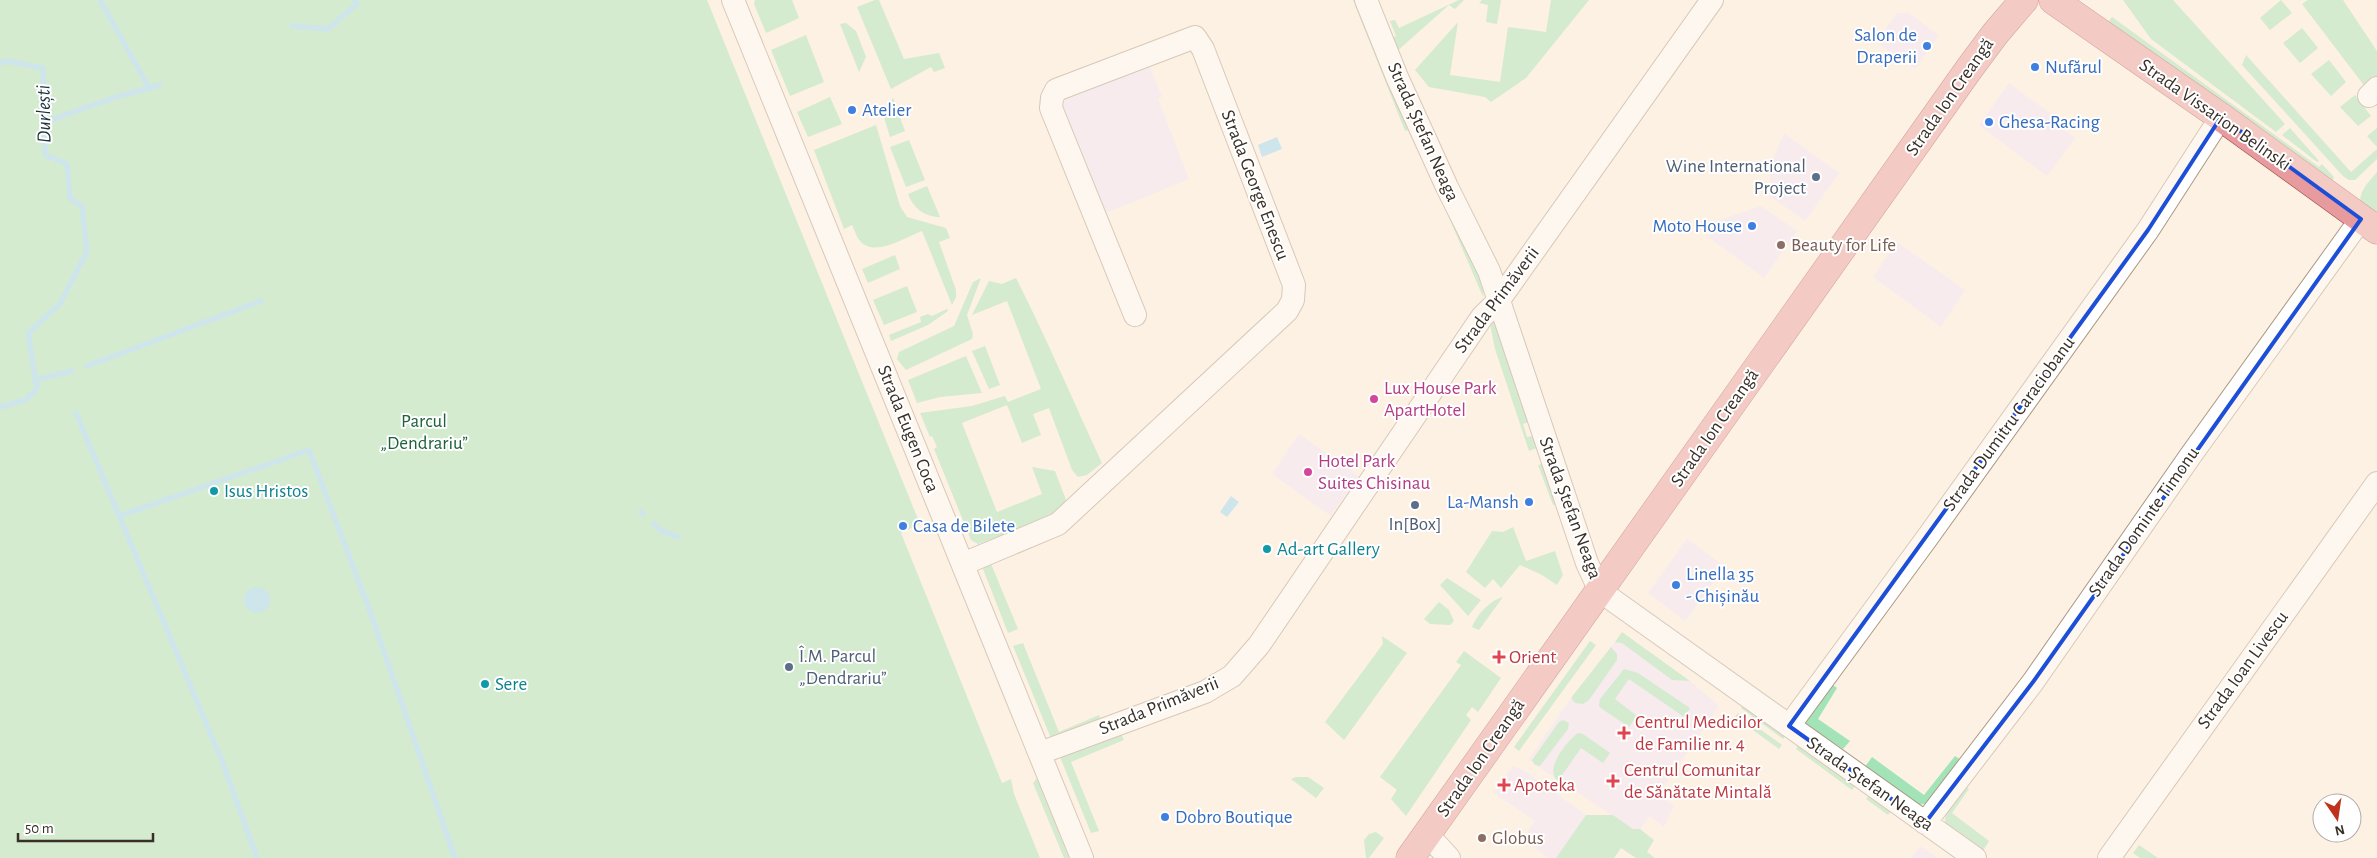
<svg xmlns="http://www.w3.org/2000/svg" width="2377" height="858" font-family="'Alegreya Sans',sans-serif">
	<rect width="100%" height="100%" fill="#fdf1e3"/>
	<!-- commercial -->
	<path fill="#f1e4f8" d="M1897,13H1909L1939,36L1915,69L1876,42Z
		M1149,65L1162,97L1158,99L1189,179L1103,214L1063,111L1064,98Z
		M2009,83L2055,117L2052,121L2075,138L2047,176L1979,125Z
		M1784,133L1839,173L1805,221L1770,196V167Z
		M1761,206L1797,231L1764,278L1708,237L1720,220Z
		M1897,242L1965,290L1941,327L1873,277Z
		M1299,434L1358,476L1331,516L1272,474Z
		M1687,539L1725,567L1685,621L1648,593Z
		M1615,642H1622L1672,680L1690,681L1719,706L1658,795L1674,805L1664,827L1650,816L1640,829H1633L1528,760L1571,698Z
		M1513,766L1525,771L1586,815L1556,858H1548L1523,839L1535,821L1494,793Z
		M1920,846L1938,858H1911Z"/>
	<!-- green -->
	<path fill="#a2e4b7" d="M0,0H707L920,524L901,533L1002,783L1011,779L1014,794L1040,858H0Z
		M755,0H792L799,18L766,33L754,4Z
		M875,0H879L904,59L939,53L945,68L934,72L931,67L891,89L857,7Z
		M1353,0H1358L1409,130L1405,131Z
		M1459,0H1464L1455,9L1449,5L1396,52L1391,39L1396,36L1390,21L1395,20L1399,28Z
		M1482,0H1501L1497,24L1486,22L1488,5L1479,3Z
		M1551,0H1589L1526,78L1491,102L1485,97L1429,87L1415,70L1458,22L1450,75L1500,82L1508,27L1546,32Z
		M2123,0H2173L2285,124L2276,132L2151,39Z
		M2281,0L2292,13L2270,30L2260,18Z
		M2308,0H2343L2377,51V78L2366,88L2302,4Z
		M2112,17L2319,167L2322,164L2334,177L2332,182L2107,23Z
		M846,23L856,31L866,57L859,72L840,24Z
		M2302,28L2318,48L2300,63L2283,43Z
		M806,35L824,82L790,96L771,50Z
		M2246,55L2351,172L2377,149V159L2355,180H2349L2343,176L2242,65Z
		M2329,60L2346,82L2331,96L2311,74Z
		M2355,95L2371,116L2358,126L2340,107Z
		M830,97L842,124L808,137L797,112Z
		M893,98L905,131L890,137L883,114Z
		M876,125L900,206L907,217L946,228L950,238L939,242L956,290V297L952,305L922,231C906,237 877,256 862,243C857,239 855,231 852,225L844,229L814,150Z
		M2290,128L2319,161L2317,162L2282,135Z
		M2377,128V147L2367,136Z
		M909,140L925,180L906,187L890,147Z
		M2377,172V214L2360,202C2360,189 2370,181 2377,172Z
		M927,186L940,217C925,217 913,208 908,194Z
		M1449,208L1484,281L1483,297L1447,213Z
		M895,255L900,269L868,283L862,269Z
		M981,278L967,315L973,334L972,339L906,370L897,359L899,352L954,326L973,282Z
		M1016,278C1047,339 1073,401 1102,463L1087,475L1078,477L1072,470L1049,408L1033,414L1041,435L1022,443L1007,405L962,423L997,512L1042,494L1032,467L1055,471L1066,500L1058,513L978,544L971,540L934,449L937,447L932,436L930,437L920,413L972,406L1005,396L1008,402L1041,389L1007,301L972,315L989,281L1002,284Z
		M907,286L917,312L884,325L873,300Z
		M947,309L948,311L928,325L891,341L889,335L921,322L920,317L928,314L932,316Z
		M1497,322L1529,422L1523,424L1527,437L1533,436L1537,448L1529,451L1495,349L1490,324Z
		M985,346L1000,385L989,389L972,351Z
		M966,356L982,393L940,397L917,403L908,380Z
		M1542,464L1557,504L1553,505L1538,465Z
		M1513,527L1526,561L1555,551L1563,575L1557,585L1542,575L1520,565L1501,588L1493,579L1485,588L1466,572L1492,531L1503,532Z
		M989,559L1018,629L1008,633L983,569Z
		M1447,578L1481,600L1468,616L1440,585Z
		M1503,597L1479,630L1472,627C1477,615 1490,600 1503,597Z
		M1439,602L1449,610L1454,621L1450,625L1430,624L1424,619Z
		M1622,632L1690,681L1672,680L1622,643L1615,642Z
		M1382,636L1407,653L1344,740L1325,722L1383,644Z
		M1590,641L1596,645L1519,751L1514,747Z
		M1023,643L1059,732L1099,715L1101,720L1057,738L1050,736L1013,646Z
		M1611,647L1617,654V660L1589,700L1583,704L1575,703L1571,698Z
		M1464,651L1501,678L1478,712L1472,707L1466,715L1471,720L1406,816L1391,799L1397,790L1380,777L1461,665L1456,662Z
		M1624,669L1638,673L1690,708L1684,717L1629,679L1615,699L1637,716L1629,727L1602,709L1599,706L1600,699Z
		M1832,684L1837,688L1818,719L1850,741L1843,749L1806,725L1804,719Z
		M1744,704L1786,735L1783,739L1741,708Z
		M1738,713L1782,745L1779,749L1735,717Z
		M1563,720L1569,723L1568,729L1540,766L1535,765L1532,760L1559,722Z
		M1120,732L1124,740L1071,762L1099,831L1091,833L1060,757Z
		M1578,733L1583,734L1610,753L1603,763L1581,748L1558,781C1543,770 1567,741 1578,733Z
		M1799,744L1856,785L1852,790L1796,749Z
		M1955,756L1961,760L1928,803L1919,805L1864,768L1872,757L1924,795Z
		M1296,777H1308L1324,788L1316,798L1291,779Z
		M1037,778L1069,858H1064L1033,783Z
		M1964,785L1969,789L1952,813L1989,841L1981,854L1946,827C1941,812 1956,797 1964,785Z
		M1870,794L1892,810L1888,815L1866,799Z
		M1586,815H1613L1633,829H1640L1654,840L1647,852L1655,858H1636L1621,848L1614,858H1556Z
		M1376,832L1384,838L1369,858H1366L1364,840L1369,834Z
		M2139,845L2158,858H2140L2133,853Z"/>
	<!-- water -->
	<path fill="#97d8f6" d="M1277,137L1282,149L1262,157L1258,145Z
		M1231,496L1239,502L1227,517L1220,512Z
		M244 600a13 13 0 1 1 26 0a13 13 0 1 1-26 0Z"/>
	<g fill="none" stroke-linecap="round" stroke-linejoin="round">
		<!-- stream -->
		<path stroke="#97d8f6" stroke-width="5.5" d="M100,0L149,88
			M293,26L328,29L357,4L355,0
			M0,63L7,61L43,68L45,155L67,164L70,198L82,207L87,251L60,304L28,333L37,389L25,400L0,407
			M45,122L116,97L160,85
			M87,366L261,301
			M35,380L72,371
			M76,413L222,761L257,858
			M641,512L643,514
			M119,516L309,450L371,614L455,858
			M654,524L660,530L678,537"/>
		<defs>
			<path id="minor" d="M733,0L1082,858
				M1366,0L1397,77L1447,187L1489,271L1587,563L1600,591L1975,858
				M2369,96L2377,88
				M963,564L1058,524L1287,311L1293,300L1294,285L1203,49L1195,37L1056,90L1052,98L1051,108L1135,315
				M1789,726L1927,538L2148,230L2221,117
				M1040,753L1205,692L1232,676L1259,645L1482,317L1499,300L1712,0
				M1925,823L2033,682L2191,455L2361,219
				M1427,834L1449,858
				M2109,858L2377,483"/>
			<path id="major" d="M2053,0L2221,117L2377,230
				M1410,858L1969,69L1995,34L2024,0"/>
		</defs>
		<!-- minor casing -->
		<use href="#minor" stroke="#ab9883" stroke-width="24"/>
		<!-- major casing -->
		<use href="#major" stroke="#9f4a4a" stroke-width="29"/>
		<!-- minor -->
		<use href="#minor" stroke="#fff" stroke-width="22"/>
		<!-- major -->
		<use href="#major" stroke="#e79b9e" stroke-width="28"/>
	</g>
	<!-- marked area -->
	<path d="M0 0H2377V858H0ZM2221,117L2361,219L2033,682L1925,823L1789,726L2148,230Z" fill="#fdf1e3" fill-opacity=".55" fill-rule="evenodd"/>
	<path fill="none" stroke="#1d4ed8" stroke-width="4" stroke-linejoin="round" d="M2221,117L2361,219L2033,682L1925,823L1789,726L2148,230Z"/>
	<!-- markers -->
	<g fill="#3f7fe0" stroke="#fff" stroke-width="2">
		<circle cx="1927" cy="46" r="5"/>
		<circle cx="2035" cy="67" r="5"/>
		<circle cx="852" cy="110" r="5"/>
		<circle cx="1989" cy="122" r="5"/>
		<circle cx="1752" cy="226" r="5"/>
		<circle cx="1529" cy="502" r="5"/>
		<circle cx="903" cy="526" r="5"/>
		<circle cx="1676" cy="585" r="5"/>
		<circle cx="1165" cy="817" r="5"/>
	</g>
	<g fill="#5c6f8a" stroke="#fff" stroke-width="2">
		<circle cx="1816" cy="177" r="5"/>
		<circle cx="1415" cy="505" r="5"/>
		<circle cx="789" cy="667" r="5"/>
	</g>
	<g fill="#8d6e63" stroke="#fff" stroke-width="2">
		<circle cx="1781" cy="245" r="5"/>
		<circle cx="1482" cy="838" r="5"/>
	</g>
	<g fill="#d1479c" stroke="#fff" stroke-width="2">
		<circle cx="1374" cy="399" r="5"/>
		<circle cx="1308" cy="472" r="5"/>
	</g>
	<g fill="#0f9aa8" stroke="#fff" stroke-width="2">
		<circle cx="214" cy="491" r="5"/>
		<circle cx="1267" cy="549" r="5"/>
		<circle cx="485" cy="684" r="5"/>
	</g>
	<g fill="#e0444e" stroke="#fff" stroke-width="2">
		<path d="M1496.5 649.5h5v5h5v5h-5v5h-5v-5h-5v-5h5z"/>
		<path d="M1621.5 725.5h5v5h5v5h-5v5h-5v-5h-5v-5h5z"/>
		<path d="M1610.5 773.5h5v5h5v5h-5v5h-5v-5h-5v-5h5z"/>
		<path d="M1501.5 777.5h5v5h5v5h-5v5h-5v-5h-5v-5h5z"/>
	</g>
	<g text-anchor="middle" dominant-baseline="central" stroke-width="4" stroke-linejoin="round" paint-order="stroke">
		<!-- shop labels -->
		<g font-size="19" fill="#366cbe" stroke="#fff" text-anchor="start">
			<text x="1917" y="35" text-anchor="end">Salon de<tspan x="1917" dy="22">Draperii</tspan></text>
			<text x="2045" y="67">Nufărul</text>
			<text x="862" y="110">Atelier</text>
			<text x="1999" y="122">Ghesa-Racing</text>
			<text x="1742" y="226" text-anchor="end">Moto House</text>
			<text x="1519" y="502" text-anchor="end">La-Mansh</text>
			<text x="913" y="526">Casa de Bilete</text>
			<text x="1686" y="574">Linella 35<tspan x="1686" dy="22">- Chișinău</tspan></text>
			<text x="1175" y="817">Dobro Boutique</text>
		</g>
		<!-- street labels -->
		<g font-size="19" fill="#383027" stroke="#fff">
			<text transform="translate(1950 97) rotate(-55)">Strada Ion Creangă</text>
			<text transform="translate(2215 115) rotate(35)">Strada Vissarion Belinski</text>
			<text transform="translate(1423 132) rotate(66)">Strada Ștefan Neaga</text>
			<text transform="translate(1255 185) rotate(69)">Strada George Enescu</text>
			<text transform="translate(1497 300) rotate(-53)">Strada Primăverii</text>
			<text transform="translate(2009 424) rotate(-54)">Strada Dumitru Caraciobanu</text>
			<text transform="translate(1715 428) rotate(-55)">Strada Ion Creangă</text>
			<text transform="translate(908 429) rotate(68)">Strada Eugen Coca</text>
			<text transform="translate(1570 508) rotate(70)">Strada Ștefan Neaga</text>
			<text transform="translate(2144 522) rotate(-55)">Strada Dominte Timonu</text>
			<text transform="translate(2243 670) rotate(-54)">Strada Ioan Livescu</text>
			<text transform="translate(1159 706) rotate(-22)">Strada Primăverii</text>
			<text transform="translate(1481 758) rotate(-55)">Strada Ion Creangă</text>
			<text transform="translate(1870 784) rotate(35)">Strada Ștefan Neaga</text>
		</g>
		<!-- service labels -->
		<g font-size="19" fill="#4e5e75" stroke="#fff" text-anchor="end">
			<text x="1806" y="166">Wine International<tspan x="1806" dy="22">Project</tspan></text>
			<text x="1415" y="524" text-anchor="middle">In[Box]</text>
			<text x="799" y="656" text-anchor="start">Î.M. Parcul<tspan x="799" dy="22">„Dendrariu”</tspan></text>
		</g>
		<!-- education labels -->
		<g font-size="19" fill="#785e54" stroke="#fff" text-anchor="start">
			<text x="1791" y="245">Beauty for Life</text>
			<text x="1492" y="838">Globus</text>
		</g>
		<!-- hotel labels -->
		<g font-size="19" fill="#b23c85" stroke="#fff" text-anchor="start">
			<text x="1384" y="388">Lux House Park<tspan x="1384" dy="22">ApartHotel</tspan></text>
			<text x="1318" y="461">Hotel Park<tspan x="1318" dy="22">Suites Chisinau</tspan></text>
		</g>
		<!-- park labels -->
		<g font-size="19" fill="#1c623a" stroke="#fff">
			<text x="424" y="421">Parcul<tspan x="424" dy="22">„Dendrariu”</tspan></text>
		</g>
		<!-- culture labels -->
		<g font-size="19" fill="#0d838f" stroke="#fff" text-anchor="start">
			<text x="224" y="491">Isus Hristos</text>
			<text x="1277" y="549">Ad-art Gallery</text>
			<text x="495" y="684">Sere</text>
		</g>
		<!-- health labels -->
		<g font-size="19" fill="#be3a42" stroke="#fff" text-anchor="start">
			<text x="1509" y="657">Orient</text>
			<text x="1635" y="722">Centrul Medicilor<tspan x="1635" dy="22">de Familie nr. 4</tspan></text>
			<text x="1624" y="770">Centrul Comunitar<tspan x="1624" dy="22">de Sănătate Mintală</tspan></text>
			<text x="1514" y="785">Apoteka</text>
		</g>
		<!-- water labels -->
		<g font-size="20" font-style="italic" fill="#1e333d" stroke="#fff">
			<text transform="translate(44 114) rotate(-91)">Durlești</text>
		</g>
	</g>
	<!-- north arrow -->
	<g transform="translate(2337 818) rotate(167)"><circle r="24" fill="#ffffff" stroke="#afaca9"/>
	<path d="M0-4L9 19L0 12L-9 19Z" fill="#bf331c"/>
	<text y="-8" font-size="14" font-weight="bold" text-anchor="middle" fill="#383027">N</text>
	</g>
	<!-- scale -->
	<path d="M18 833v8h135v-8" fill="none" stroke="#383027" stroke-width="2.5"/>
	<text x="25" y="833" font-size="15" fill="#383027" stroke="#ffffff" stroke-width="4" paint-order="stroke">50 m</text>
</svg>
